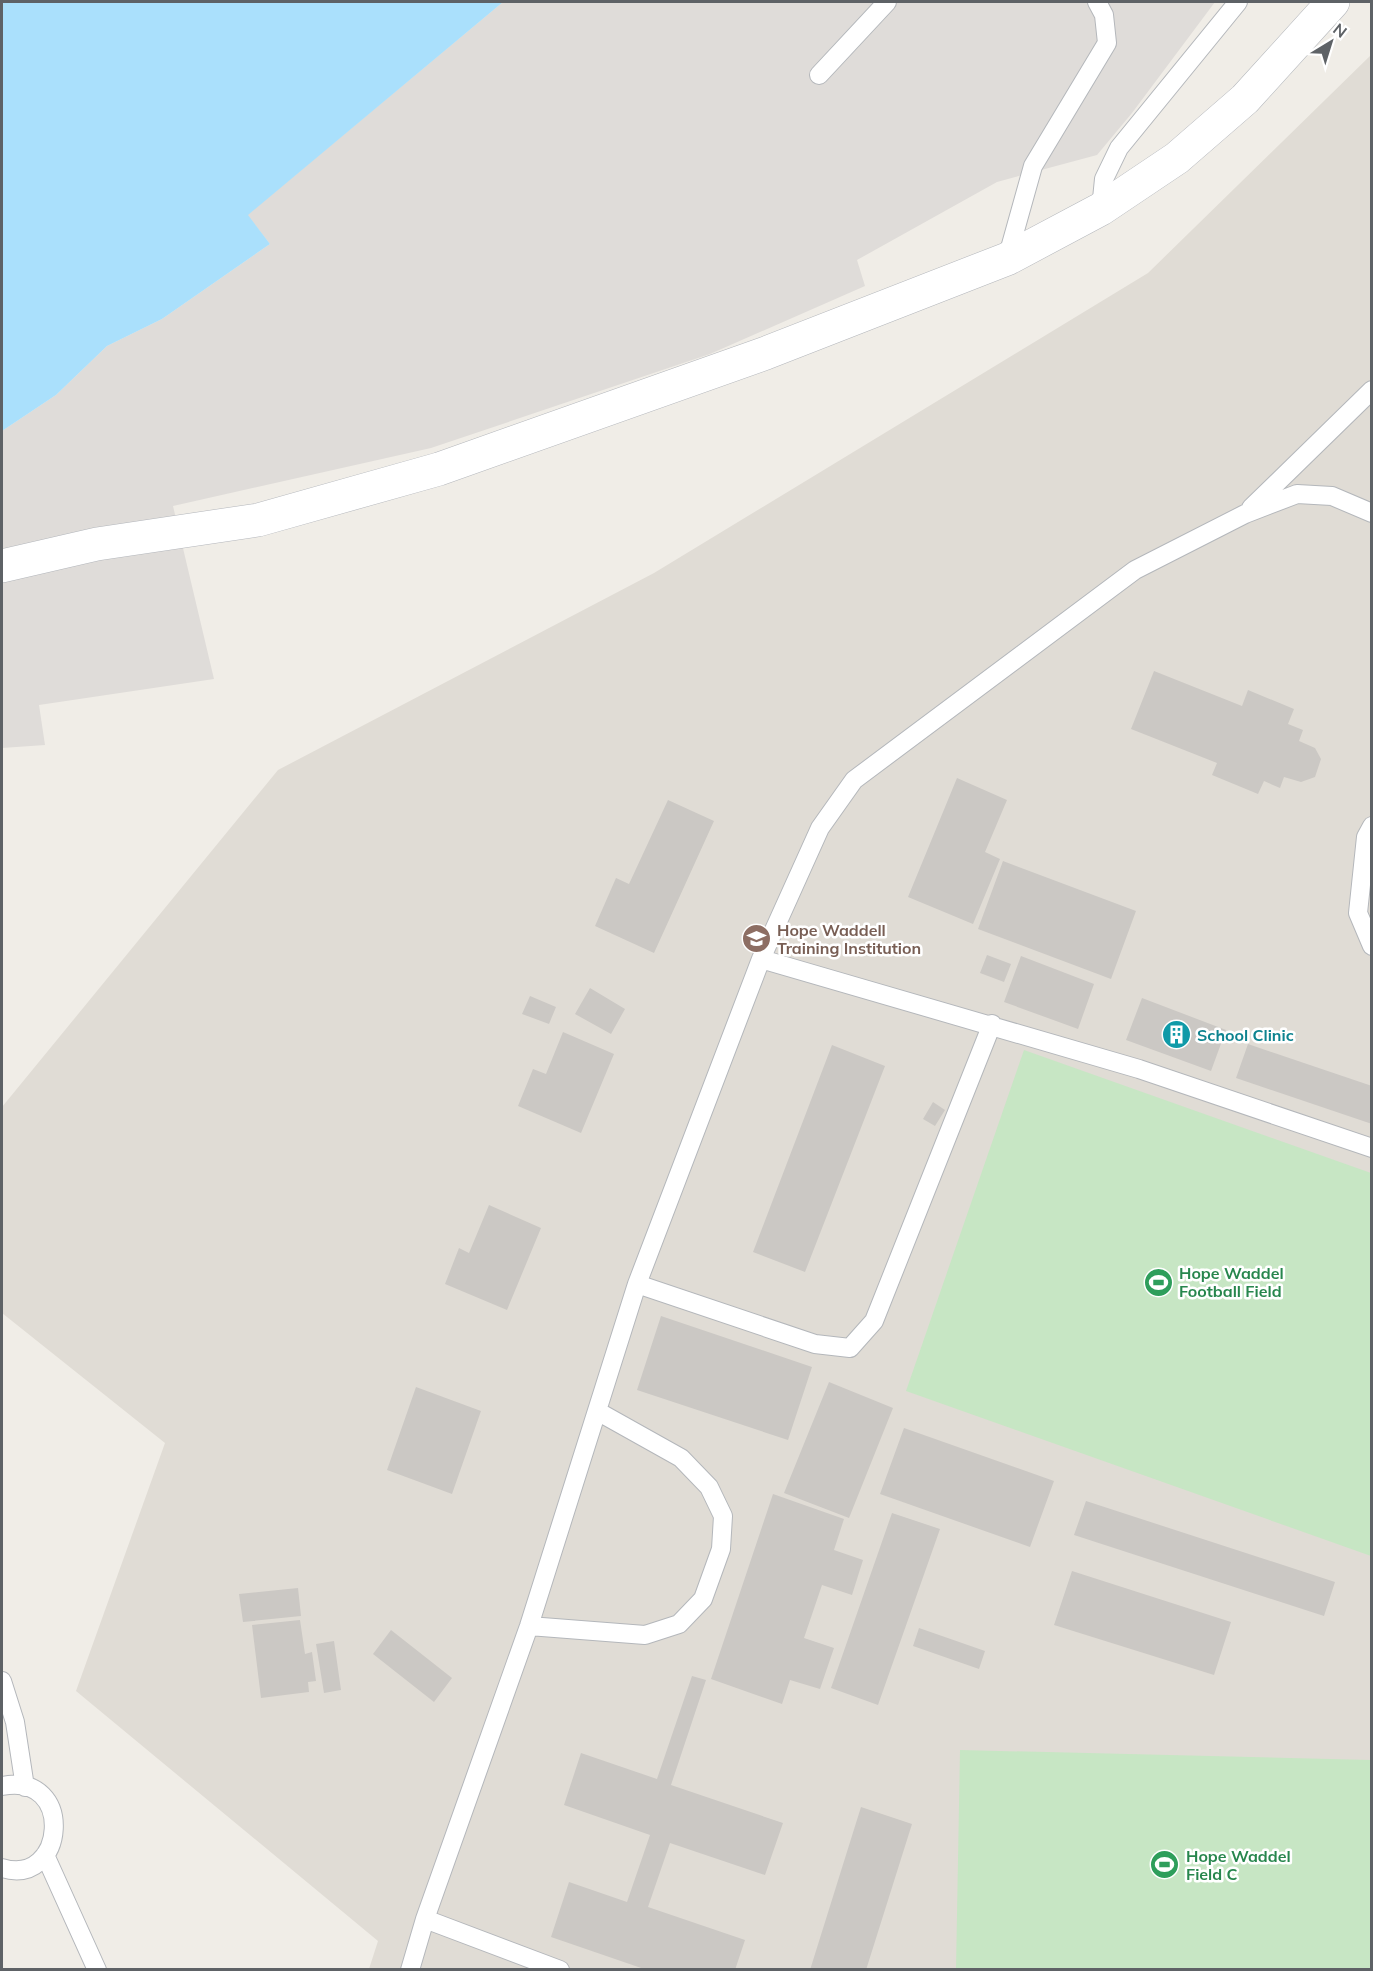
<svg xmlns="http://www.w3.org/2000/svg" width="1373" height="1971" font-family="Mulish,sans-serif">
	<rect width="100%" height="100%" fill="#f0ede7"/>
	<!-- industrial -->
	<path fill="#dfdcd9" d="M503,2H1215L1132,113L1097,155L997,182L857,260L865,286L710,354L431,448L173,506L214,679L39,705L45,745L2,748V431L56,395L107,346L162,319L270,244L247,215Z"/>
	<!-- education -->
	<path fill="#e0dcd5" d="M1371,55V1969H369L378,1941L76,1691L165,1443L2,1313V1107L278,770L654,573L1148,273Z"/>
	<!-- green -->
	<path fill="#c7e6c4" d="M1024,1050L1371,1173V1556L906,1391Z
		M960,1750L1371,1760V1969H956Z"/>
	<!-- water -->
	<path fill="#aae0fc" d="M2,2H503L248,215L270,244L162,319L107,346L56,395L2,431Z"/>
	<!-- building -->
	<path fill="#cbc8c4" d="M1154,671L1242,706L1248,690L1294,709L1288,724L1303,730L1299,741L1315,748L1321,759L1315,777L1301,782L1284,777L1280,788L1264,781L1258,794L1212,775L1217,763L1131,729Z
		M957,778L1007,800L985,852L1000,859L973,924L908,897Z
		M668,800L714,821L654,953L595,926L616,878L629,884Z
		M1003,861L1136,911L1111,979L978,929Z
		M987,955L1011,964L1004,982L980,973Z
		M1021,956L1094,984L1078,1029L1004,1002Z
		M590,988L625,1009L611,1034L575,1014Z
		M530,996L556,1007L549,1024L522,1014Z
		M1142,998L1226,1030L1211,1071L1126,1040Z
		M563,1032L614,1054L581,1133L518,1106L533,1069L546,1074Z
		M1248,1044L1372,1086V1124L1236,1078Z
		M832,1045L885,1066L805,1272L753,1252Z
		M933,1102L945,1110L935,1126L923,1119Z
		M489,1205L541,1228L507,1310L445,1284L459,1248L469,1253Z
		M661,1316L812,1367L788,1440L637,1390Z
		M829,1382L893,1408L849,1518L784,1493Z
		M416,1387L481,1411L452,1494L387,1470Z
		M904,1428L1054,1481L1030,1547L880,1494Z
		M773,1494L844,1519L834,1550L863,1560L852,1595L822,1585L804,1638L834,1648L820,1689L790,1680L782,1704L711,1679Z
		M1086,1501L1335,1582L1324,1616L1074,1535Z
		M892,1513L940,1529L878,1705L831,1688Z
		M1072,1571L1231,1622L1214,1675L1054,1625Z
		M298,1588L301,1616L243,1622L239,1594Z
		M300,1620L305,1654L312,1652L316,1681L308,1682L309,1692L261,1698L252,1625Z
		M919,1628L985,1651L979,1669L913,1646Z
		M391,1630L452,1678L434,1702L373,1654Z
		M334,1641L341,1690L324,1693L316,1644Z
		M692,1676L706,1680L671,1785L783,1823L765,1875L670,1843L648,1907L745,1940L735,1970H647L551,1937L569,1882L627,1902L650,1835L564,1805L581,1753L657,1779Z
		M861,1807L912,1824L866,1970H810Z"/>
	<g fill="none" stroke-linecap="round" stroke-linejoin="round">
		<defs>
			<path id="lane" d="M819,75L887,2
				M1101,209L1104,179L1119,148L1238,2
				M1007,259L1033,166L1107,43L1104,15L1097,2
				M1251,508L1372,390
				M1372,826L1366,837L1358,913L1372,946
				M761,959L1139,1069L1372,1148
				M637,1284L815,1344L850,1348L874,1321L992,1024
				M529,1626L645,1635L679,1624L703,1599L721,1549L723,1516L709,1487L681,1458L597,1411
				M2,1681L15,1722L25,1787
				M2,1786C76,1771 66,1888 2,1868
				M45,1855L97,1970
				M425,1919L560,1970
				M410,1970L425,1919L529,1626L637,1284L761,959L820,828L854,780L1135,570L1245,514L1297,494L1332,496L1372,513"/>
			<path id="secondary" d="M2,566L97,544L258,520L439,469L766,353L1007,259L1101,209L1177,158L1245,99L1333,2"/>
		</defs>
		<!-- lane casing -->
		<use href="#lane" stroke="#b4b7bb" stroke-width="20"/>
		<!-- secondary casing -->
		<use href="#secondary" stroke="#b3b6bb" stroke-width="34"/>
		<!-- lane -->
		<use href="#lane" stroke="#fff" stroke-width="18"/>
		<!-- secondary -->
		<use href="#secondary" stroke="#fff" stroke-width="33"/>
	</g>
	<!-- icons -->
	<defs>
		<symbol id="university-disc" viewBox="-11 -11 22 22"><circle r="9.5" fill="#8d6e63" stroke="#fff"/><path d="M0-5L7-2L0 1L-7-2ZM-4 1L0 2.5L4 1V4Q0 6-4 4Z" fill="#fff"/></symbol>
		<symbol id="building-disc" viewBox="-11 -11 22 22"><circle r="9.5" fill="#0f9aa8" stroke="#fff"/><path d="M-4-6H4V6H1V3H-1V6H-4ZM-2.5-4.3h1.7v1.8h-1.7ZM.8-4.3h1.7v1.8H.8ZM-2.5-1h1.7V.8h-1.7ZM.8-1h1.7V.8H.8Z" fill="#fff"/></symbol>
		<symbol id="stadium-disc" viewBox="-11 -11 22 22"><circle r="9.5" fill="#2e9e5b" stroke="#fff"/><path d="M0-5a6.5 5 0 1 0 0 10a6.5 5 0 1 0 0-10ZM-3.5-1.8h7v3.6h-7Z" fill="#fff"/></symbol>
	</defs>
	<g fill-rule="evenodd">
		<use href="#university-disc" x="740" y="922" width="33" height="33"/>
		<use href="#building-disc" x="1160" y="1018" width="33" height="33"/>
		<use href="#stadium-disc" x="1142" y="1266" width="33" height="33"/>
		<use href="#stadium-disc" x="1148" y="1848" width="33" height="33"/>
	</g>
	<g text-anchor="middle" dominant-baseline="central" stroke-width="5" stroke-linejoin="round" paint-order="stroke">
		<!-- education labels -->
		<g font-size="16" font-weight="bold" fill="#785e54" stroke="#fff" text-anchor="start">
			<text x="777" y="930">Hope Waddell<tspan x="777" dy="18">Training Institution</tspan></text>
		</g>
		<!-- culture labels -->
		<g font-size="16" font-weight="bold" fill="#0d838f" stroke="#fff" text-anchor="start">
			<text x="1197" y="1035">School Clinic</text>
		</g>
		<!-- leisure labels -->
		<g font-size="16" font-weight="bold" fill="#27864d" stroke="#fff" text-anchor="start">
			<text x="1179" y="1273">Hope Waddel<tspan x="1179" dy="18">Football Field</tspan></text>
			<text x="1186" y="1856">Hope Waddel<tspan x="1186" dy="18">Field C</tspan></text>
		</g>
	</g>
	<!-- border -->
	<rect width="1373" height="1971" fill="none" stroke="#5e6266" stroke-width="6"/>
	<!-- north arrow -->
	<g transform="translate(1331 42) rotate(38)" stroke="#ffffff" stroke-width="4.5" paint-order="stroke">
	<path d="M0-4.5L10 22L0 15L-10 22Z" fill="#5e6266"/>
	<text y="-9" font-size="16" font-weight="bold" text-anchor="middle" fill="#5e6266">N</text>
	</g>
</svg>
